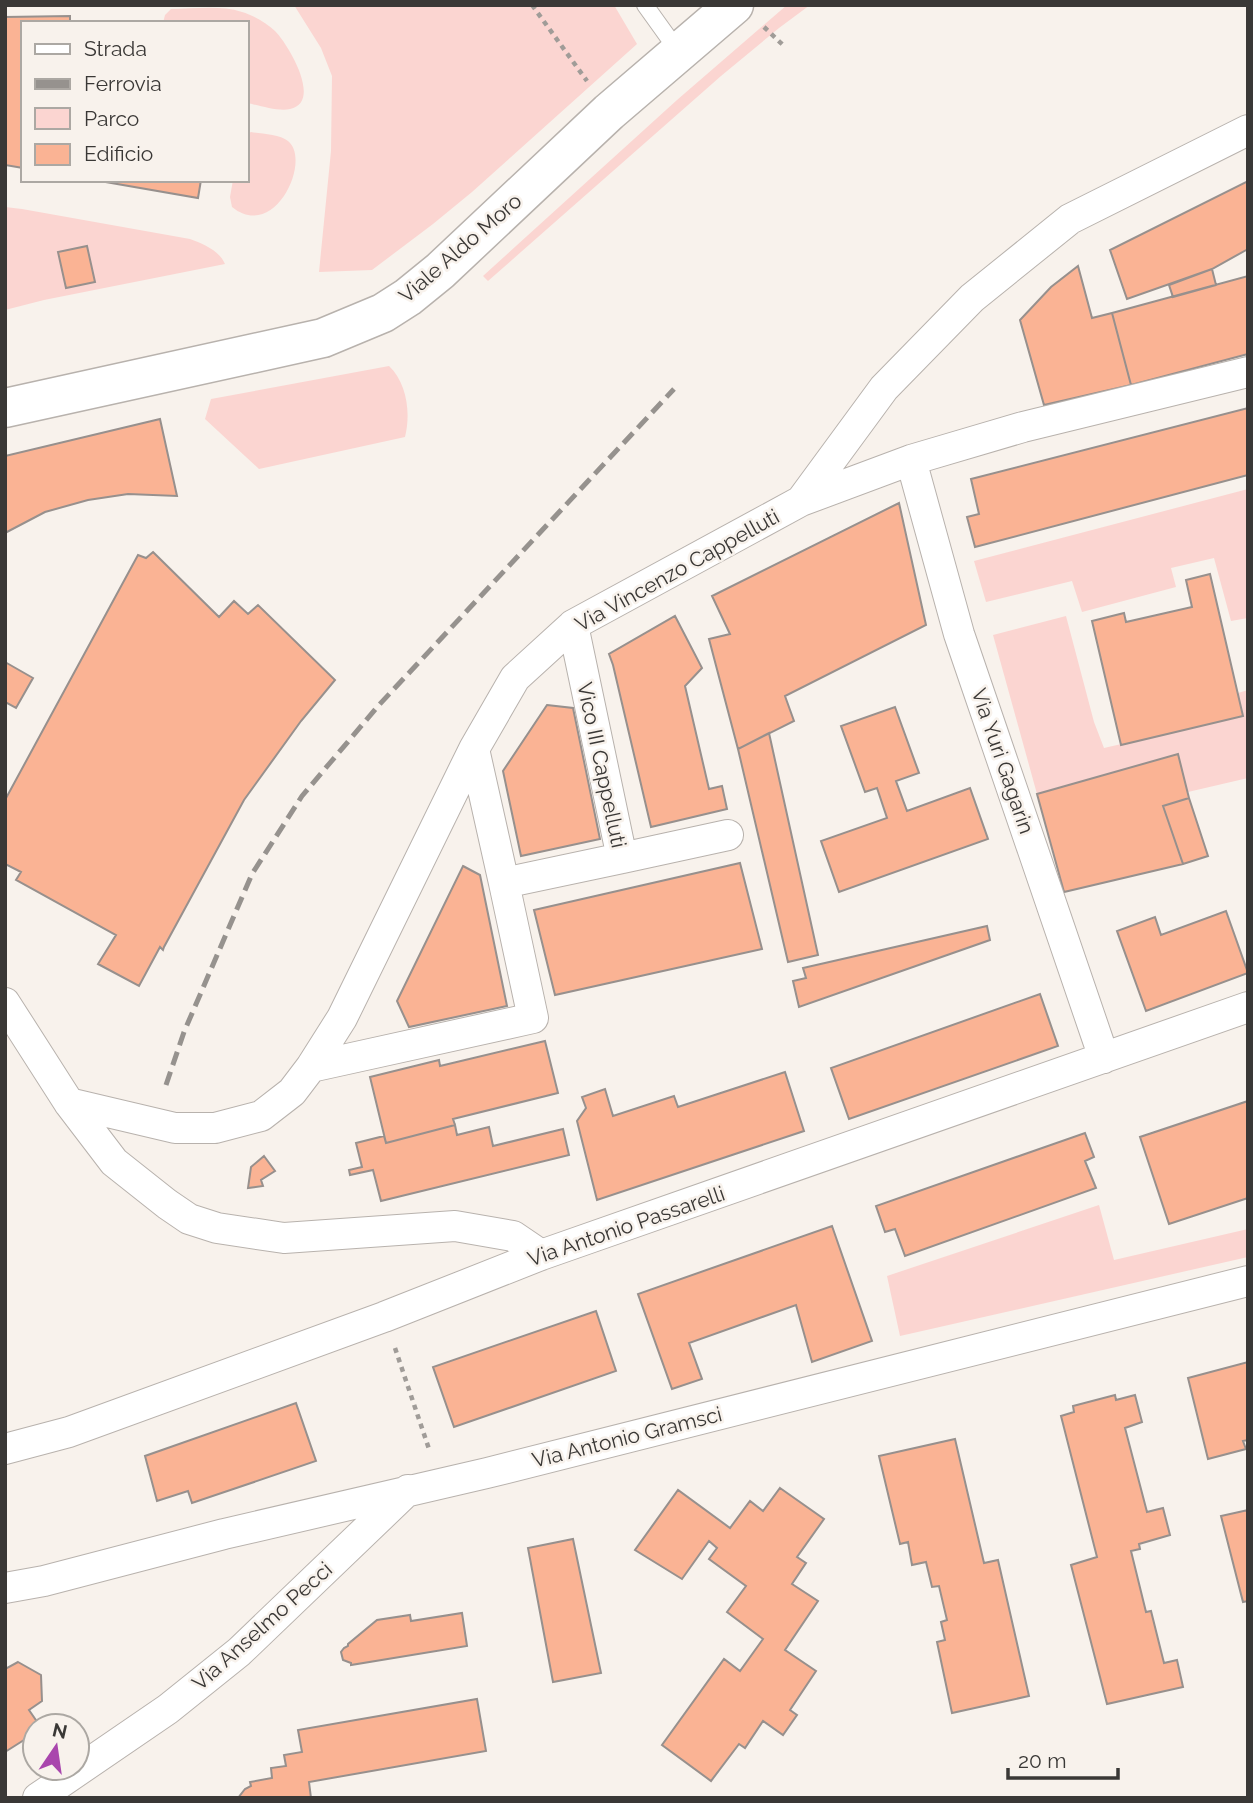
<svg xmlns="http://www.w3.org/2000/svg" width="1253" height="1803" font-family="Raleway,sans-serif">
	<rect width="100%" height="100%" fill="#f8f2ec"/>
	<!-- green -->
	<path fill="#fbd5d1" d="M294,5H614L637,44L472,192L433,224L372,270L319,272L331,151L332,76L321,48Z
		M787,5H810L779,28L721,76L488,281L483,276L677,100Z
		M171,9C194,9 220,5 242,12C253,15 266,23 275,31C288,44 323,102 290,109C279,112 258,105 247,103V23H163L165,15Z
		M251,132C262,134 280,134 288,141C312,160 275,242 232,207L230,197L233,180H247V134Z
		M5,207L22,209L190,239C203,244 219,250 225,264L44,300L5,310Z
		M389,366C407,383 411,413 405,437L259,469L205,419L211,399Z
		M1248,489V618L1231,621L1214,558L1171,568L1176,587L1082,612L1072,581L986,602L974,561Z
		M1066,616L1094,722L1104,748L1243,716L1238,693L1248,690V778L1188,792L1177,754L1037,794L993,635Z
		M1099,1205L1114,1260L1248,1229V1257L900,1336L887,1276Z"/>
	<!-- building -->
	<path fill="#fab394" stroke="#97908d" stroke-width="2" d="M70,16V23H23V168L5,165V17Z
		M94,180H201L198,198Z
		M1248,181V249L1212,269L1127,299L1110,250Z
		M87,246L95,282L66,288L58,252Z
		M1078,266L1092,318L1112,313L1131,385L1044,405L1020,320L1051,287Z
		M1212,269L1216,285L1173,297L1169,285Z
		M1248,276V354L1131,385L1112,313Z
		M1248,408V475L975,547L967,517L979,514L971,479Z
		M160,419L177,496L128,494L88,500L45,512L5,533V456Z
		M899,503L926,625L785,696L794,721L738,749L709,639L730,634L712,596Z
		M153,552L219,617L234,601L248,614L258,605L335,680L301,721L244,800L164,947L163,950L160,947L139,986L98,964L116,935L16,880L21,872L5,864V800L138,555L146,558Z
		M1210,574L1243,716L1121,745L1092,621L1124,613L1126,622L1192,607L1186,580Z
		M675,616L702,668L685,686L709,789L722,786L727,809L651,827L613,665L609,654Z
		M5,662L33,678L16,708L5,702Z
		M547,705L573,708L600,839L521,856L503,771Z
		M895,707L919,773L896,781L907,811L970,788L988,839L839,892L821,841L887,818L877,788L865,792L841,726Z
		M769,733L818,955L788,962L738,749Z
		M1178,754L1189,798L1163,806L1183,864L1064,892L1037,794Z
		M1189,798L1208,856L1183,864L1163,806Z
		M740,863L762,949L555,995L534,910Z
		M463,866L480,875L507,1006L409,1027L397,1001Z
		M1226,911L1248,973L1146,1011L1117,931L1155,917L1161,935Z
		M987,926L990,940L799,1007L793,981L806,978L803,968Z
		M1040,994L1058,1046L849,1119L831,1068Z
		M545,1041L558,1093L453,1119L455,1125L386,1143L370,1077L439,1060L440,1066Z
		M785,1072L804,1131L597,1200L577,1121L586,1108L582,1097L605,1089L613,1116L674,1096L678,1107Z
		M1248,1101V1198L1169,1224L1140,1137Z
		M455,1125L457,1135L489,1127L493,1146L563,1129L569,1155L381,1201L373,1170L350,1175L349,1170L362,1167L356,1143L384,1136L386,1143Z
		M1085,1133L1094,1157L1085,1161L1096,1188L905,1256L895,1229L885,1232L876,1206Z
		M264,1156L275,1171L261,1180L263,1186L248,1188L251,1167Z
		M832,1226L872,1341L812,1362L796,1305L689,1343L702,1379L672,1389L638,1294Z
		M596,1311L616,1371L454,1427L433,1367Z
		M1248,1362V1440L1243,1441L1246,1449L1208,1459L1188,1378Z
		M1115,1395L1116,1400L1135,1395L1142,1422L1125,1428L1147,1512L1163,1508L1170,1535L1139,1544L1140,1549L1131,1551L1146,1612L1151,1611L1164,1663L1177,1660L1183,1687L1107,1704L1071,1565L1097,1557L1061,1416L1074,1412L1073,1406Z
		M296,1403L316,1461L192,1503L188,1491L157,1501L145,1456Z
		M955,1439L984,1563L998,1560L1029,1696L952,1713L937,1642L945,1640L941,1622L947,1620L939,1586L932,1587L926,1562L912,1565L908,1542L900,1544L879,1456Z
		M780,1488L824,1519L797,1557L806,1563L792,1584L818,1601L785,1650L816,1671L790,1710L797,1715L783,1735L763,1721L745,1748L739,1744L711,1781L662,1745L724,1659L740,1671L763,1639L727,1612L746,1586L709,1559L717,1548L709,1541L682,1579L635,1550L678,1490L730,1528L750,1501L763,1511Z
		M1248,1510V1601L1243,1602L1221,1516Z
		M573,1539L601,1673L553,1682L528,1548Z
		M462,1613L467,1646L351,1665V1663L343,1660L341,1652L344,1648L348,1646V1644L377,1620L410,1615L411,1621Z
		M18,1662L41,1675L42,1701L29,1710L40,1726H35V1733L5,1752V1669Z
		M477,1699L486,1751L309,1782L311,1798H238L245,1789L251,1786L250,1782L272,1778L271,1768L286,1766L284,1755L302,1752L298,1730Z"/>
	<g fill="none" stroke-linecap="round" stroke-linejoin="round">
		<defs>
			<path id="service" d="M645,5L678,51"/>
			<path id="minor" d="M911,460L959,634L1104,1058
				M801,501L884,388L972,298L1070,219L1248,130
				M474,749L504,883L622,858L573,625
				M622,858L728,835
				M5,1003L69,1103L114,1162L167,1204L189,1219L217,1228L284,1238L455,1226L513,1236L541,1255
				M311,1067L533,1018L504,883
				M69,1103L175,1128H215L261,1116L292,1092L311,1067L342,1018L474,749L515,678L573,625L801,501L911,460L1023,427L1248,372
				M5,1449L69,1432L384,1317L541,1255L1248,1007
				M5,1588L44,1581L224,1534L487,1473L1248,1281
				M38,1798L168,1709L239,1652L408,1490"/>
			<path id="secondary" d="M5,408L323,338L383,313L408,297L440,271L609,112L734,5"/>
		</defs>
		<!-- service casing -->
		<use href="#service" stroke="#b8b2ad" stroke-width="18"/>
		<!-- minor casing -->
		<use href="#minor" stroke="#b8b2ad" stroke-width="32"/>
		<!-- secondary casing -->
		<use href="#secondary" stroke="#b8b2ad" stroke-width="41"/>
		<!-- path -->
		<path stroke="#a09c98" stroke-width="4.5" stroke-dasharray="5 5" stroke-linecap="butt" d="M532,5L587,81
			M764,27L784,46
			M395,1348L430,1452"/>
		<!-- service -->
		<use href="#service" stroke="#fff" stroke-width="16"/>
		<!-- minor -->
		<use href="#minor" stroke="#fff" stroke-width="30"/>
		<!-- secondary -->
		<use href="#secondary" stroke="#fff" stroke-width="38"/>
		<!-- rail -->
		<path stroke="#96928e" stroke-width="5" stroke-dasharray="14 7" stroke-linecap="butt" d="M166,1085L184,1032L252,874L302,796L379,705L674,389"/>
	</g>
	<g text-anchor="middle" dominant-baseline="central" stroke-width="5" stroke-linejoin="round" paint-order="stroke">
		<!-- street labels -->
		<g font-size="21" fill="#3a3836" stroke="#f8f2ec">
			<text transform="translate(460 248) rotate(-41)">Viale Aldo Moro</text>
			<text transform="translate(677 570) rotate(-29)">Via Vincenzo Cappelluti</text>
			<text transform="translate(1003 761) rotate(71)">Via Yuri Gagarin</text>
			<text transform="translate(602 765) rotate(78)">Vico III Cappelluti</text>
			<text transform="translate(626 1226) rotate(-19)">Via Antonio Passarelli</text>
			<text transform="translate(627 1437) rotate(-14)">Via Antonio Gramsci</text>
			<text transform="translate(262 1626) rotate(-42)">Via Anselmo Pecci</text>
		</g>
	</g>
	<!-- border -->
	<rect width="1253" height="1803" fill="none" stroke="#3a3836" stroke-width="14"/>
	<!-- legend -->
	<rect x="21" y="21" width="228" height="161" fill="#f8f2ec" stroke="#aca8a3" stroke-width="2"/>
	<rect x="35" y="44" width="35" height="10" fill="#ffffff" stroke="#aca8a3" stroke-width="2"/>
	<text x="84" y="56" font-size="21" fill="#3a3836">Strada</text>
	<rect x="35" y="79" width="35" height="10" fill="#96928e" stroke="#aca8a3" stroke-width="2"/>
	<text x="84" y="91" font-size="21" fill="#3a3836">Ferrovia</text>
	<rect x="35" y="108" width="35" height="21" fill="#fbd5d1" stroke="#aca8a3" stroke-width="2"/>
	<text x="84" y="126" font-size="21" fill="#3a3836">Parco</text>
	<rect x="35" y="144" width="35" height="21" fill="#fab394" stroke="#aca8a3" stroke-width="2"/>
	<text x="84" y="161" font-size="21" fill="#3a3836">Edificio</text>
	<!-- north arrow -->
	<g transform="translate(56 1747) rotate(13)"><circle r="33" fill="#f8f2ec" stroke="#aca8a3" stroke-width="2"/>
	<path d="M0-5L12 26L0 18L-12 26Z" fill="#a946ad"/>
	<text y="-10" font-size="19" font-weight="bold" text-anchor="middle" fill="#3a3836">N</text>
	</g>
	<!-- scale -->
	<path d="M1008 1768v10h110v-10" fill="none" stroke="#3a3836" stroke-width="3.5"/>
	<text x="1018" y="1768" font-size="21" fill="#3a3836" stroke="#f8f2ec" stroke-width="5" paint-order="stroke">20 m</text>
</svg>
